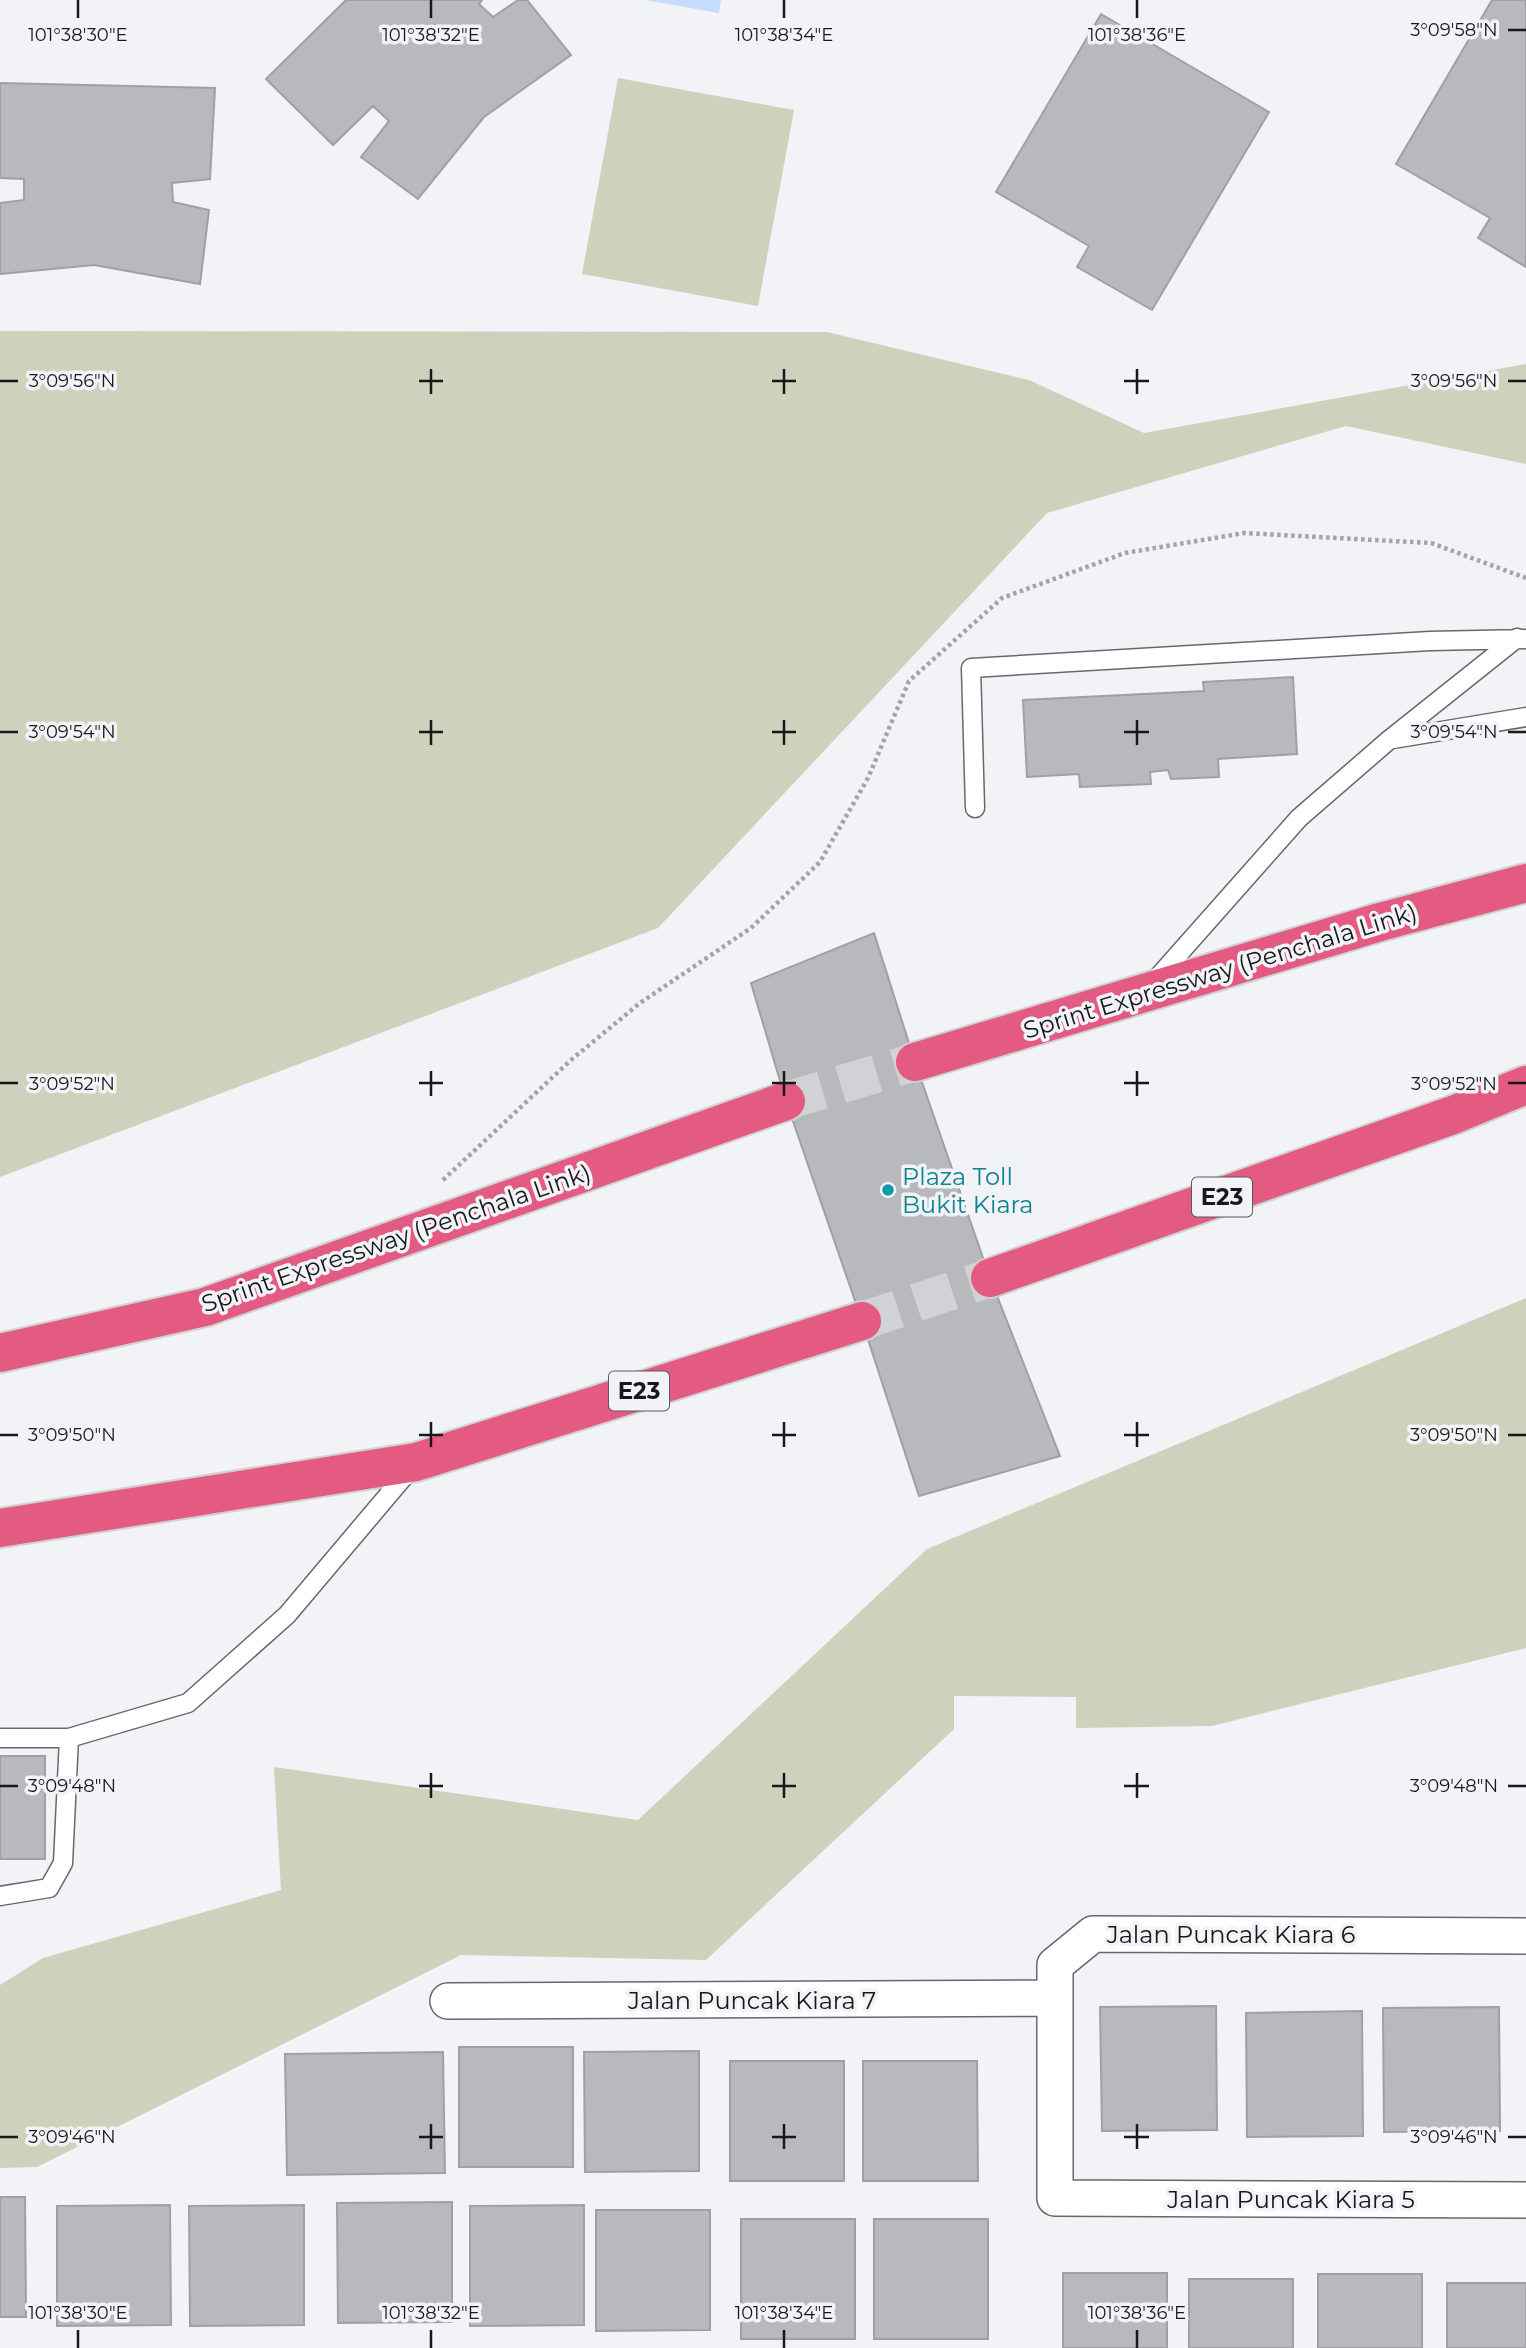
<svg xmlns="http://www.w3.org/2000/svg" width="1526" height="2348" font-family="Montserrat,sans-serif">
	<rect width="100%" height="100%" fill="#f2f3f7"/>
	<!-- green -->
	<path fill="#ccd2bb" d="M618,78L794,110L758,306L582,274Z
		M0,331L827,332L1029,380L1144,433L1526,364V464L1346,426L1047,513L658,928L0,1177Z
		M1526,1298V1648L1212,1726L1076,1728V1697L954,1696V1729L706,1960L461,1955L37,2167L0,2168V1985L43,1958L281,1890L274,1767L638,1820L927,1549Z"/>
	<!-- water -->
	<path fill="#c7dbfc" d="M645,0H721L719,13Z"/>
	<!-- building -->
	<path fill="#b8b9bd" stroke="#a0a0a4" stroke-width="2" d="M346,0H482L479,4L493,17L518,0H527L571,55L484,117L418,199L361,157L389,121L373,106L333,145L266,79Z
		M1492,0H1526V267L1478,238L1490,218L1396,164Z
		M1101,14L1269,112L1152,310L1077,267L1089,246L996,192Z
		M0,83L215,88L210,179L172,183L173,202L209,210L200,284L94,265L0,274V203L24,200V179L0,178Z
		M1293,677L1297,754L1218,759L1219,777L1171,779L1168,770L1150,772L1151,784L1080,787L1079,774L1027,777L1023,700L1204,691L1203,682Z
		M874,933L915,1062L990,1278L1060,1456L919,1496L862,1321L786,1101L751,983Z
		M0,1756H45V1859H0Z
		M1216,2006L1217,2130L1102,2131L1100,2007Z
		M1499,2007L1500,2131L1384,2132L1383,2008Z
		M1362,2011L1363,2136L1247,2137L1246,2013Z
		M459,2047H573V2167H459Z
		M699,2051V2171L585,2172L584,2052Z
		M443,2052L445,2173L287,2175L285,2054Z
		M730,2061H844V2181H730Z
		M863,2061H977L978,2181H863Z
		M0,2197H25L26,2317H0Z
		M452,2202V2322L338,2323L337,2203Z
		M170,2205L171,2325L57,2326V2206Z
		M304,2205V2325L190,2326L189,2206Z
		M584,2205V2325L470,2326V2206Z
		M596,2210H710V2330L596,2331Z
		M741,2219H855V2339H741Z
		M874,2219H988V2339H874Z
		M1063,2273H1167V2348H1063Z
		M1318,2274H1422V2348H1318Z
		M1189,2279H1293V2348H1189Z
		M1447,2283H1526V2348H1447Z"/>
	<g fill="none" stroke-linecap="round" stroke-linejoin="round">
		<!-- motorway-tunnel -->
		<path stroke="#d1d2d6" stroke-width="38" stroke-dasharray="38 19" stroke-linecap="butt" d="M786,1101L915,1062
			M862,1321L990,1278"/>
		<defs>
			<path id="service" d="M1393,739L1526,717
				M975,808L971,668L1430,641L1526,639
				M1152,984L1299,818L1389,740L1517,638
				M0,1738H69L188,1703L287,1615L412,1467
				M0,1896L49,1888L63,1863L69,1738"/>
			<path id="minor" d="M1526,1936L1093,1934L1055,1965V2198L1526,2200
				M448,2001L1055,1998"/>
			<path id="motorway" d="M915,1062L1380,922L1526,883
				M990,1278L1453,1115L1526,1085
				M0,1353L205,1307L786,1101
				M0,1528L416,1462L862,1321"/>
		</defs>
		<!-- service casing -->
		<use href="#service" stroke="#67686b" stroke-width="21"/>
		<!-- minor casing -->
		<use href="#minor" stroke="#67686b" stroke-width="38"/>
		<!-- motorway casing -->
		<use href="#motorway" stroke="#d1d1d1" stroke-width="42"/>
		<!-- path -->
		<path stroke="#a3a4a7" stroke-width="4.5" stroke-dasharray="3.5 3.5" stroke-linecap="butt" d="M443,1180L571,1060L640,1003L751,928L820,862L868,778L909,681L1002,598L1125,553L1244,533L1431,543L1526,578"/>
		<!-- service -->
		<use href="#service" stroke="#fff" stroke-width="18"/>
		<!-- minor -->
		<use href="#minor" stroke="#fff" stroke-width="35"/>
		<!-- motorway -->
		<use href="#motorway" stroke="#e35a82" stroke-width="38"/>
	</g>
	<!-- ticks -->
	<path fill="none" stroke="#18181a" stroke-width="2.5" d="M78,0V18M431,0V18M784,0V18M1137,0V18M1508,30H1526M431,369V394M784,369V394M1137,369V394M0,381H18M419,381H443M772,381H796M1124,381H1149M1508,381H1526M431,720V745M784,720V745M1137,720V745M0,732H18M419,732H443M772,732H796M1124,732H1149M1508,732H1526M431,1071V1096M784,1071V1096M1137,1071V1096M0,1083H18M419,1083H443M772,1083H796M1124,1083H1149M1508,1083H1526M431,1422V1447M784,1422V1447M1137,1422V1447M0,1435H18M419,1435H443M772,1435H796M1124,1435H1149M1508,1435H1526M431,1773V1798M784,1773V1798M1137,1773V1798M0,1786H18M419,1786H443M772,1786H796M1124,1786H1149M1508,1786H1526M431,2124V2149M784,2124V2149M1137,2124V2149M0,2137H18M419,2137H443M772,2137H796M1124,2137H1149M1508,2137H1526M78,2330V2348M431,2330V2348M784,2330V2348M1137,2330V2348"/>
	<!-- markers -->
	<circle fill="#0f9aa8" stroke="#f2f3f7" stroke-width="2.5" cx="888" cy="1190" r="7"/>
	<g text-anchor="middle" dominant-baseline="central" stroke-width="7" stroke-linejoin="round" paint-order="stroke">
		<!-- shield labels -->
		<g fill="#f2f3f7" stroke="#595a5c" stroke-width="2">
			<rect x="1192" y="1177.5" width="60" height="39" rx="5"/>
			<rect x="609" y="1371.5" width="60" height="39" rx="5"/>
		</g>
		<g font-size="23" font-weight="bold" fill="#18181a">
			<text x="1222" y="1197">E23</text>
			<text x="639" y="1391">E23</text>
		</g>
		<!-- street labels -->
		<g font-size="24" fill="#18181a" stroke="#f2f3f7">
			<text transform="translate(1220 971) rotate(-17)">Sprint Expressway (Penchala Link)</text>
			<text transform="translate(396 1238) rotate(-19)">Sprint Expressway (Penchala Link)</text>
			<text x="1231" y="1934">Jalan Puncak Kiara 6</text>
			<text x="752" y="2000">Jalan Puncak Kiara 7</text>
			<text x="1291" y="2199">Jalan Puncak Kiara 5</text>
		</g>
		<!-- culture labels -->
		<g font-size="24" fill="#0d838f" stroke="#f2f3f7" text-anchor="start">
			<text x="902" y="1176">Plaza Toll<tspan x="902" dy="28">Bukit Kiara</tspan></text>
		</g>
	</g>
	<g font-size="18" text-anchor="middle" fill="#18181a" stroke="#f2f3f7" stroke-width="7" stroke-linejoin="round" paint-order="stroke">
		<text x="1454" y="36">3°09'58"N</text>
		<text x="78" y="41">101°38'30"E</text>
		<text x="431" y="41">101°38'32"E</text>
		<text x="784" y="41">101°38'34"E</text>
		<text x="1137" y="41">101°38'36"E</text>
		<text x="72" y="387">3°09'56"N</text>
		<text x="1454" y="387">3°09'56"N</text>
		<text x="72" y="738">3°09'54"N</text>
		<text x="1454" y="738">3°09'54"N</text>
		<text x="72" y="1090">3°09'52"N</text>
		<text x="1454" y="1090">3°09'52"N</text>
		<text x="72" y="1441">3°09'50"N</text>
		<text x="1454" y="1441">3°09'50"N</text>
		<text x="72" y="1792">3°09'48"N</text>
		<text x="1454" y="1792">3°09'48"N</text>
		<text x="72" y="2143">3°09'46"N</text>
		<text x="1454" y="2143">3°09'46"N</text>
		<text x="78" y="2319">101°38'30"E</text>
		<text x="431" y="2319">101°38'32"E</text>
		<text x="784" y="2319">101°38'34"E</text>
		<text x="1137" y="2319">101°38'36"E</text>
	</g>
</svg>
